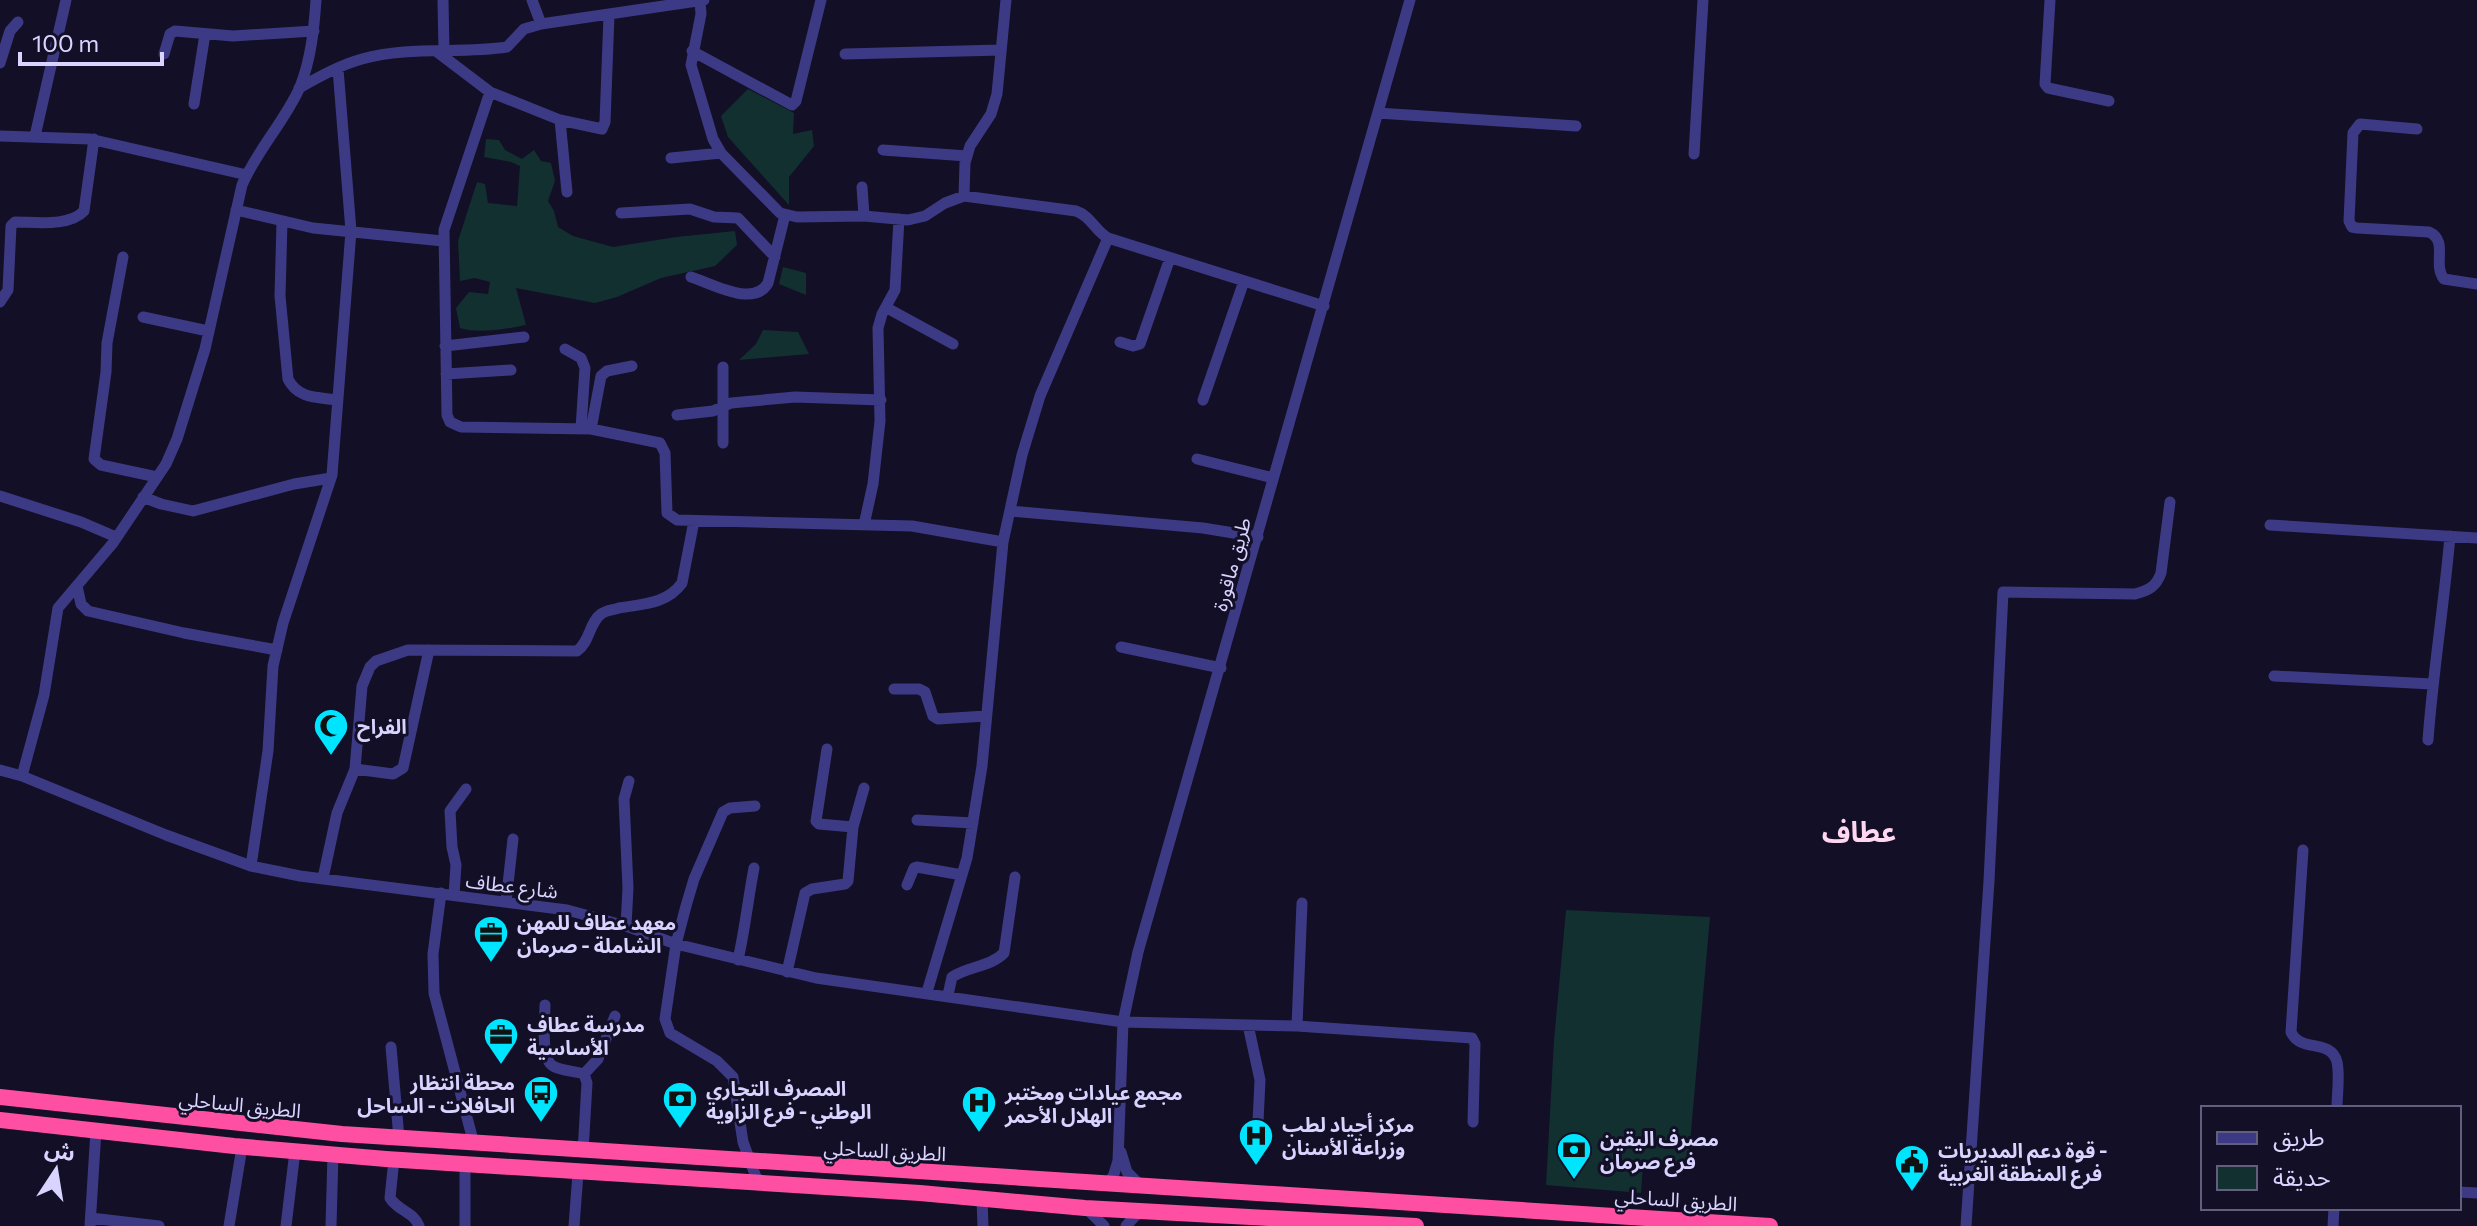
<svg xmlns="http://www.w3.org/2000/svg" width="2477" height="1226" font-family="Commissioner,'Noto Sans Arabic',sans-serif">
	<rect width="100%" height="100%" fill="#130f26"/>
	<!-- green -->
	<path fill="#12302f" d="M748,89L794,113L793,134L812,130L814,146L789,177V205L728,137L721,116Z
		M486,139L499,140L505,150L522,159L534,150L541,161L551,163L555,181L548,201L554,211L558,227L573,236L613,247L676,237L735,231L737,245L715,266L661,278L617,297L595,303L516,288L526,325C507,329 479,334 460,328L456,308L469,292L488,294L490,282L475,278L460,281L458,241L477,182L485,184L488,203L517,206L520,166L511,162L484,157Z
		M783,267L806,273V295L779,284Z
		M763,330L798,332L809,354L739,360L756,344Z
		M1566,910L1710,917L1688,1166L1643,1164L1641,1193L1546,1185L1554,1040Z"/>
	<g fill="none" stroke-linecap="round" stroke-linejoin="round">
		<!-- minor -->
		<path stroke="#3d3a85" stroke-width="11" d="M443,0L444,51
			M532,0L541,24
			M2050,0L2045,84L2048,88L2109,101
			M700,1L701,14L691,65L713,139L721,153L780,213L797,217L864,216L908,220L925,216L945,203L964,196L1076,211C1091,216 1095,231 1108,238L1324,306
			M436,51L490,92L560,120L602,129L605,122L609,15
			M692,51L792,105L796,101L821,0
			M164,54L170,34L175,31L233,36L314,31
			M845,54L1001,50
			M0,63L10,31L18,22
			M299,88C319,77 340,65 362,59C409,46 460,54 507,47L524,29L541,24L704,0
			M490,92L444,230L447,415L450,422L461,427L591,429L660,443L665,453L667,513L677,520L912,526L1003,542
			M194,104L205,34
			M1378,113L1576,126
			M560,120L567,192
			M2417,129L2360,124L2353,133L2349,221L2352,227L2357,228L2429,232C2449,241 2432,264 2444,279L2477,284
			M0,136L90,139L247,175
			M35,136L66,0
			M883,150L967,156
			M1694,154L1703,0
			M671,158L721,153
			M862,187L864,216
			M964,196L965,163L970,146L991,114L997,94L1006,0
			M236,210L313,228L443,241
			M621,213L690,209L714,217L738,218L775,257
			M282,222L280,296L288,379C298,399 317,397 337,400
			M123,257L107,343L106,372L94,459L101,465L157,477
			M691,277C713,284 754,308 768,283L785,215
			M0,302L8,290L11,226L15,222C36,222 69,227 84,211L94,139
			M887,308L953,344
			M143,317L208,331
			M1120,342L1133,346L1140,344L1170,258
			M445,346L524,337
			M565,349L581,358L585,368L581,428
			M446,374L511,370
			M1203,400L1244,281
			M677,415L713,411L731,403L795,397L881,400
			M591,429L601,376L607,371L632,366
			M723,443V367
			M1197,459L1273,478
			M0,496L81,522L116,537
			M143,497L161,504L193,511L294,484L331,478
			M1010,511L1203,528L1258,537
			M864,525L873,484L880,421L878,328L882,314L895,290L899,219
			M2270,525L2477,538
			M77,586L81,604L88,611L184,633L277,650
			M1121,647L1221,668
			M2274,676L2432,684
			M894,689H919L925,692L933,716L938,719L986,716
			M2428,740C2433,672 2444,605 2450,536
			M827,749L816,821L819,824L853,827
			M355,769L393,774L403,768L429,650
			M0,770L22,776L166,835L251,866L300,876L567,910L626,926L676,944L816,978L1123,1022L1297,1026L1472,1038L1475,1044L1473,1122
			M22,776L44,695L58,608L113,543L166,464L177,439L205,349L242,185C257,150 285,121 300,87C311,59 314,29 316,0
			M755,806L730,808L723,812L694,879L686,906L676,944L665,1019L670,1033L717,1061L733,1077L743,1142L759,1185
			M917,820L973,823
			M2303,850L2291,1032C2300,1053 2331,1038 2337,1062C2340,1076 2337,1094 2337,1108
			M251,866L268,751L273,666L283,623L332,475L351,231L338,69
			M323,878L337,813L355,769L362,686L370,667L376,661L408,650L577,651C590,642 589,623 601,614C606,610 613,610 619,608C643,604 667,604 682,583L694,521
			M907,885L914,868L917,867L962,875
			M441,893L433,954L434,993L474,1144
			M454,895L456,865L452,847L450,811L466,789
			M506,902L513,839
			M626,926L628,888L624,799L629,781
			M738,960C745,929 748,899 754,868
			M787,972L805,893L812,889L845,884L848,881L853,827L864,788
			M927,992L967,858L982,766L1003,542L1022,455L1040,396L1108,238
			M948,995L952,977C969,966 990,967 1004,953L1015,877
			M545,1005C545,1018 540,1059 553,1066C561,1071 575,1071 584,1074L587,1083L583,1152
			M1248,1025L1260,1080L1258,1122
			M1297,1026L1302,903
			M391,1047L399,1138
			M584,1074L598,1059L615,1016
			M1121,1152L1127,1172L1139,1184
			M394,1159L390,1198C398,1211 413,1211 419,1226
			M465,1165V1226
			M1107,1182L1113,1177L1118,1161L1123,1022L1138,952L1410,0
			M2459,1192L2477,1193
			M982,1200L983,1226
			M1086,1208L1104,1226
			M91,1218L159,1226
			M90,1226L96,1130
			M229,1226L242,1147
			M286,1226L295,1151
			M331,1226L333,1154
			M574,1226L578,1173
			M1126,1226L1136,1215L1144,1212
			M1966,1226L1989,881L2003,592L2135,594C2149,590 2156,587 2161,573L2170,502
			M2333,1226L2334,1208"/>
		<!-- highway -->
		<path stroke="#ff4fa3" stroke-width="16" d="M0,1097L342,1134L1770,1226
			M0,1120L234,1146L386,1159L920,1193L1085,1208L1416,1226"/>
	</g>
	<!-- icons -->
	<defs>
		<symbol id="mosque-pin" viewBox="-11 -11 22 30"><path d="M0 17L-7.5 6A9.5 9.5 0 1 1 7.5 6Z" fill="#00e5ff" stroke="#130f26"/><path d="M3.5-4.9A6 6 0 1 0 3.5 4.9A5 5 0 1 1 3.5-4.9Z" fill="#111"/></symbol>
		<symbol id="office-pin" viewBox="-11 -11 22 30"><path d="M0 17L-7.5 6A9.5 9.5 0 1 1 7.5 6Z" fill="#00e5ff" stroke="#130f26"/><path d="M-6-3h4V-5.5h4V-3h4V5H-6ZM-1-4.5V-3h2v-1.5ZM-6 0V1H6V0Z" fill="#111"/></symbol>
		<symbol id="bus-pin" viewBox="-11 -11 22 30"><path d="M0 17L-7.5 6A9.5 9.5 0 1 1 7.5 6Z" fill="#00e5ff" stroke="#130f26"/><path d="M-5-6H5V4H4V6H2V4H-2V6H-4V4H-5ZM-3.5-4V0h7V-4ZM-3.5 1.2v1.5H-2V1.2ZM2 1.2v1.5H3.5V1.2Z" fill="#111"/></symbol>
		<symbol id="bank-pin" viewBox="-11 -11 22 30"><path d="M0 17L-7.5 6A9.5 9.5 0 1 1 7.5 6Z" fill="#00e5ff" stroke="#130f26"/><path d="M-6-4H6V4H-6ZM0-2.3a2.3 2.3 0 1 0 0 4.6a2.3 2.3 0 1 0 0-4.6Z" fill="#111"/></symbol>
		<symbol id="hospital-pin" viewBox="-11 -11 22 30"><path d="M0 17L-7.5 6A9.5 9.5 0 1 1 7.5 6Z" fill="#00e5ff" stroke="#130f26"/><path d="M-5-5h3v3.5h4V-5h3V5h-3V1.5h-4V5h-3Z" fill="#111"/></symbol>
		<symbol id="civic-pin" viewBox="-11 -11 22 30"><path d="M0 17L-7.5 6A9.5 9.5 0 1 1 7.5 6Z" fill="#00e5ff" stroke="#130f26"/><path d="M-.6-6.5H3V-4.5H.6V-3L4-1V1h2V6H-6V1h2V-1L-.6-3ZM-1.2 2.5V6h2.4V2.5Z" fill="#111"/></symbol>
	</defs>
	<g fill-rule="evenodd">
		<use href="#mosque-pin" x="311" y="706" width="40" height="54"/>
		<use href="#office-pin" x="471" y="913" width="40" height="54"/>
		<use href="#office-pin" x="481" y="1015" width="40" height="54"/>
		<use href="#bus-pin" x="521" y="1073" width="40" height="54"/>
		<use href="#bank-pin" x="660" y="1079" width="40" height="54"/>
		<use href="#hospital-pin" x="959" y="1083" width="40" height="54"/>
		<use href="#hospital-pin" x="1236" y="1116" width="40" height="54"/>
		<use href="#bank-pin" x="1554" y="1130" width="40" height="54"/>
		<use href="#civic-pin" x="1892" y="1142" width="40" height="54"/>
	</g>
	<g text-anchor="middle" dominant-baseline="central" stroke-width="6" stroke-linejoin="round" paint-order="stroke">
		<!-- street labels -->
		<g font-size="20" fill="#d9d4ff" stroke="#130f26">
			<text transform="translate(1231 564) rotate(-75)">طريق ماقورة</text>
			<text transform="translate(512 885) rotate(7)">شارع عطاف</text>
			<text transform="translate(240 1104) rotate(6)">الطريق الساحلي</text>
			<text transform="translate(885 1150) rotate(3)">الطريق الساحلي</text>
			<text transform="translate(1676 1199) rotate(4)">الطريق الساحلي</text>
		</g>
		<!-- poi labels -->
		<g font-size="20" font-weight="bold" fill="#d9d4ff" stroke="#130f26" text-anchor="start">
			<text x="357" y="726">الفراح</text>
			<text x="517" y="922">معهد عطاف للمهن<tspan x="517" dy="23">الشاملة - صرمان</tspan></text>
			<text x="527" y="1024">مدرسة عطاف<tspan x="527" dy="23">الأساسية</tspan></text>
			<text x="515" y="1082" text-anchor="end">محطة انتظار<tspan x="515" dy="23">الحافلات - الساحل</tspan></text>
			<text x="706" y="1088">المصرف التجاري<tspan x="706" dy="23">الوطني - فرع الزاوية</tspan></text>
			<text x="1005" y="1092">مجمع عيادات ومختبر<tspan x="1005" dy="23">الهلال الأحمر</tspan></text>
			<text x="1282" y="1124">مركز أجياد لطب<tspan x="1282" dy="23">وزراعة الأسنان</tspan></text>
			<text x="1600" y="1138">مصرف اليقين<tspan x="1600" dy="23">فرع صرمان</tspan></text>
			<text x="1938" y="1150">قوة دعم المديريات -<tspan x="1938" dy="23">فرع المنطقة الغربية</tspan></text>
		</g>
		<!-- district labels -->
		<g font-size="28" font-weight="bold" fill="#ffd6f0" stroke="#130f26">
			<text x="1859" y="831">عطاف</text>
		</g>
	</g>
	<!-- legend -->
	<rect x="2201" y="1106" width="260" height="104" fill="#130f26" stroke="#625e7d" stroke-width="2"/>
	<rect x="2217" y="1132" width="40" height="12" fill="#3d3a85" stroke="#625e7d" stroke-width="2"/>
	<text x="2273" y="1146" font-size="24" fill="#d9d4ff">طريق</text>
	<rect x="2217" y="1166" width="40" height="24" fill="#12302f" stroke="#625e7d" stroke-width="2"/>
	<text x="2273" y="1186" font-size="24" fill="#d9d4ff">حديقة</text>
	<!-- north arrow -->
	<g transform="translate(56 1170) rotate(12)" stroke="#130f26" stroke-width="6" paint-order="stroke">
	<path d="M0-6L14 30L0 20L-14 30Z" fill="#d9d4ff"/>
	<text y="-12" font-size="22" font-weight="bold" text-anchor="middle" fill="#d9d4ff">ش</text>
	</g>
	<!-- scale -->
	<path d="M20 52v12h142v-12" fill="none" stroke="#d9d4ff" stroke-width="4"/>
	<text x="32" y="52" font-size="24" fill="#d9d4ff" stroke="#130f26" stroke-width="6" paint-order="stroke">100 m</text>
</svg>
